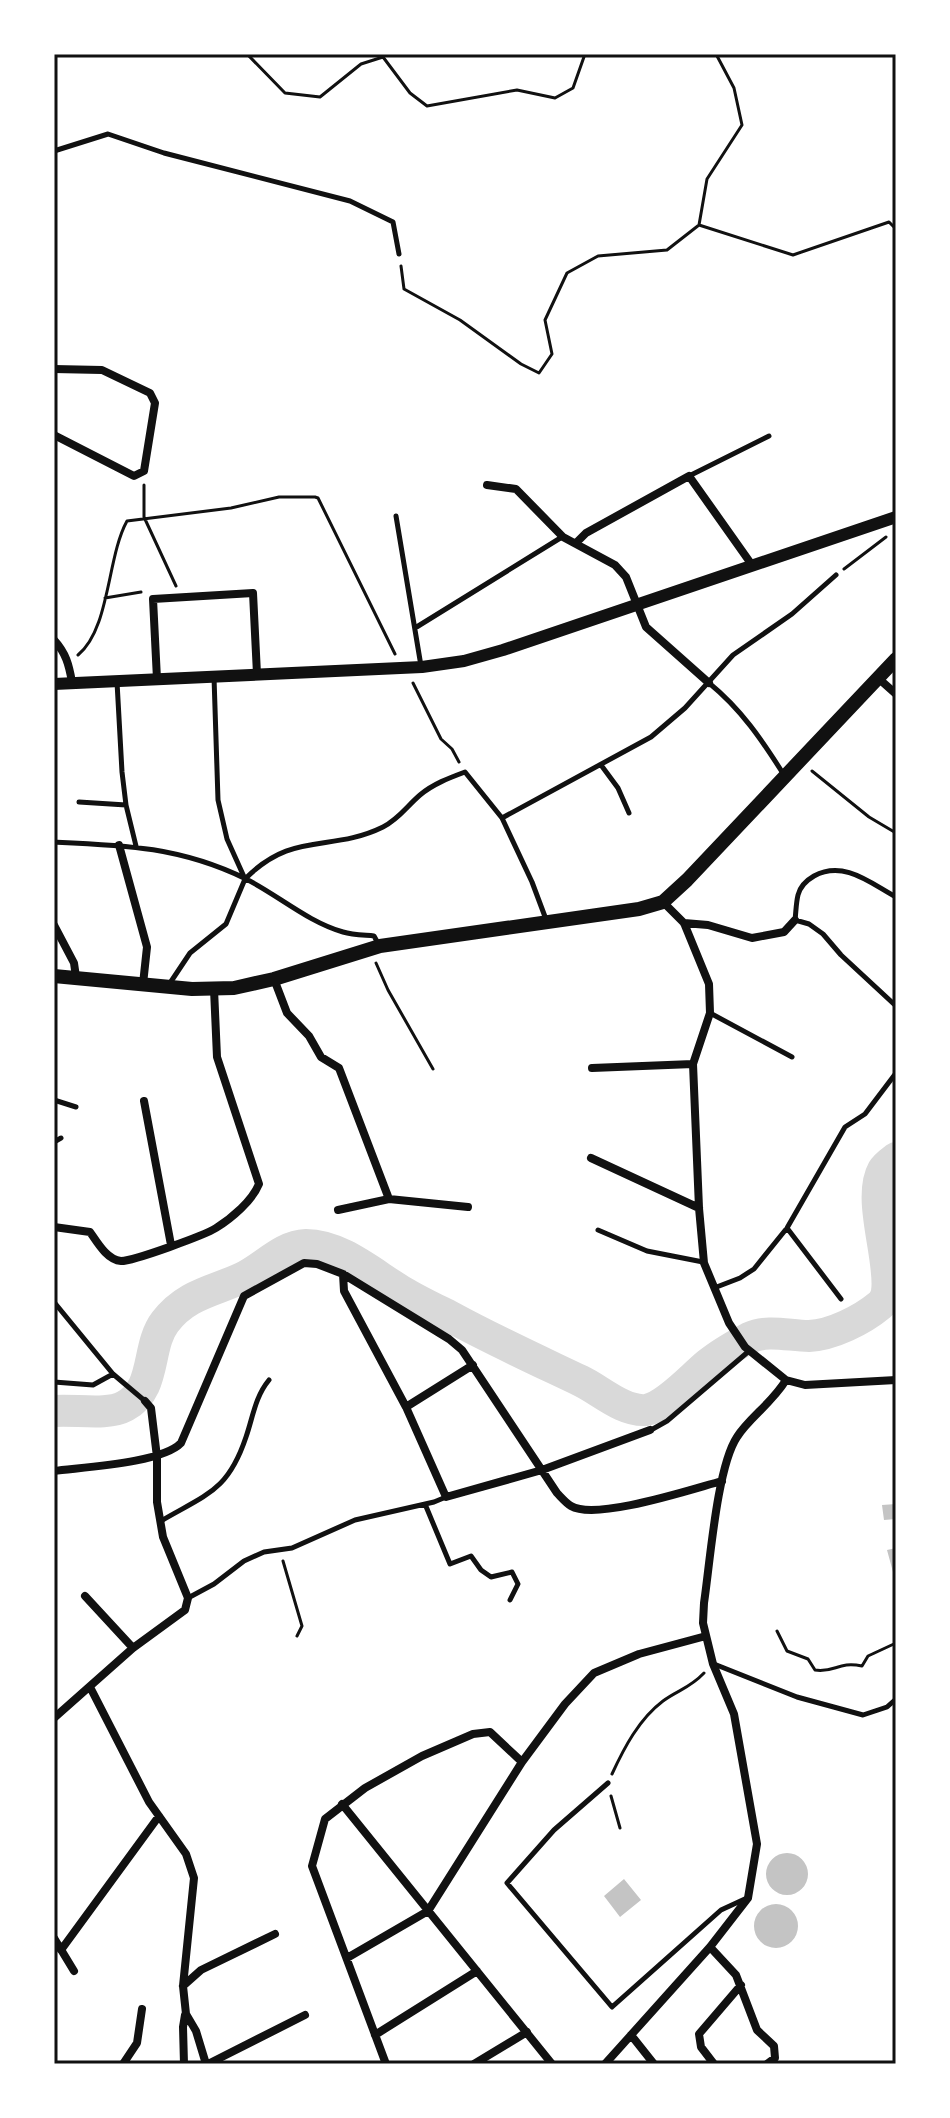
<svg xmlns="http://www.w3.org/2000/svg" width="950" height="2118" font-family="Barlow,sans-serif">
	<rect width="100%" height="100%" fill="#fff"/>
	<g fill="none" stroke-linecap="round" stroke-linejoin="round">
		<!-- river -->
		<path stroke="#d9d9d9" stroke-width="32" d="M54,1411C75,1409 107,1416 125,1406C157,1389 146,1347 165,1322C186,1294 214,1291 242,1278C264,1268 281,1246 306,1245C341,1245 374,1275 403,1292C418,1301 435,1309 451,1317C493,1340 537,1360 581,1381C600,1390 623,1412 646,1410C666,1407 692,1377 708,1364C720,1354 736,1345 749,1338C768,1329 789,1336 809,1336C832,1335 862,1320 880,1305C903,1286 864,1204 883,1170C885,1166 892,1161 896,1158"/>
	</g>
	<!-- building -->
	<path fill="#c4c4c4" d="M896,1504V1519L884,1520L882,1505Z
		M896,1548V1572H893L887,1550Z
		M766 1874a21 21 0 1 1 42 0a21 21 0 1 1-42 0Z
		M624,1879L641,1900L620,1917L604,1896Z
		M754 1926a22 22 0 1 1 44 0a22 22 0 1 1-44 0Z"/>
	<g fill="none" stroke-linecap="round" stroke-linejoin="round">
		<!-- path -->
		<path stroke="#111" stroke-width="3" d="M247,54L285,93L320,97L361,64L383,57L410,93L427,106L517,90L555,98L573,88L585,54
			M699,225L793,255L889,222L896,229
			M401,266L404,289L460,320L521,364L539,373L552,354L545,320L567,273L598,256L667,250L699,225L707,179L742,125L734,88L716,54
			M144,485V517L176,586
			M844,569L886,537
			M105,598L141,592
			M78,655C110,629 107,557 127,521L231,508L279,497H315L318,498L395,654
			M413,683L441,739L452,749L459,762
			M812,771L869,817L896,833
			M376,963L388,990L433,1069
			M283,1561L302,1626L297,1636
			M777,1631L787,1651L808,1659L815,1670C835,1673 838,1661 862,1666L868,1656L896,1643
			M612,1774C624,1748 639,1719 663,1701C678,1690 690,1688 704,1673
			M611,1796L620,1828"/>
		<!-- service -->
		<path stroke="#111" stroke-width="5" d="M54,151L108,134L164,153L350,201L393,222L399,254
			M689,476L769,436
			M396,516L421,666
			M415,628L562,537
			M117,682L122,772L126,805
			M709,683C741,709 762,740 784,775
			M601,765L618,788L629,813
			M79,802L126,805L136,846
			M502,818L651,737L685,708L733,655L792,614L836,575
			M54,842C124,845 181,847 246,879C278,895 308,922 343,932C353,935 364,935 374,936L379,945
			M245,879C293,830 330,853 383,827C399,819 407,806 420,795C433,784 449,778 465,772L502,818L532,882L547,922
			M896,897C870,883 844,860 814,876C807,880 800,887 798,895C796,903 796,912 795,920L809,924L823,934L841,955L896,1006
			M170,983L190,953L226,924L245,879L227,839L218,800L214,677
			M710,1013L792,1057
			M54,1100L76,1107
			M54,1142L61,1138
			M787,1228L841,1299
			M598,1230L647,1251L703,1262
			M714,1288L740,1278L754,1269L787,1228L845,1127L865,1114L896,1073
			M54,1302L113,1374L145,1401
			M54,1382L93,1385L113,1374
			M651,1430L667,1421L749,1351
			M425,1504L450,1564L471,1556L481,1570L491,1577L512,1572L518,1584L510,1600
			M161,1521C207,1494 228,1491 246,1437C253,1417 255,1397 269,1380
			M188,1598L214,1584L244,1561L264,1552L292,1548L355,1520L434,1502L446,1497
			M714,1664L797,1697L863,1715L887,1707L896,1699
			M608,1783L554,1830L507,1883L612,2007L721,1910L747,1898"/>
		<!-- minor -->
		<path stroke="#111" stroke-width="8" d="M54,369L102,370L150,393L155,403L144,471L134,476L54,435
			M487,485L516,489L563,537L615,565L626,577L646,627L709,683
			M576,543L586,533L689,476L752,565
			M54,640C66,653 69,665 72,682
			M878,678L896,694
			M157,679L153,599L253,593L257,674
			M119,845L147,947L143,984
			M663,902L684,923L709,984L710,1013L693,1064L699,1208L704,1263L729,1323L745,1347L786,1380L805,1385L896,1380
			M684,923L708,925L752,938L784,932L795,920
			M54,925L74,963L76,977
			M274,979L287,1013L309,1036L321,1057L339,1068L389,1199L338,1210
			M592,1068L693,1064
			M144,1101L171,1245
			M591,1158L699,1208
			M389,1199L468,1207
			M54,1227L90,1232C97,1242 107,1260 121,1261C134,1261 205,1235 216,1228C232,1218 252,1201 259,1184L217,1057L214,989
			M343,1274L344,1291L406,1407L446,1497L542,1470L650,1430
			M406,1407L473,1365
			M54,1471C84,1467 162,1463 181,1443L244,1296L304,1263L317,1264L343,1274L449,1339L462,1350L557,1493C561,1497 566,1503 571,1506C596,1521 692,1489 722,1481
			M85,1596L133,1648
			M90,1687L149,1802L186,1854L194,1878L183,1986L186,2014L196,2031L206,2064
			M54,1718L133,1648L185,1610L188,1598L163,1537L157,1502V1457L151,1408L145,1401
			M342,1804L552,2064
			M54,1938L74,1971
			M710,1947L736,1975L757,2030L774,2046L775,2058L767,2064
			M61,1950L159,1816
			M347,1958L428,1911L522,1762L565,1704L594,1673L639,1654L706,1636
			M183,1986L201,1970L275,1934
			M375,2035L477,1971
			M631,2035L654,2064
			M123,2064L137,2043L142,2009
			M184,2064L183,2027L185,2015
			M208,2064L305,2015
			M386,2064L312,1866L325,1819L365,1788L422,1756L473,1734L490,1732L522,1762
			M474,2064L527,2032
			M605,2064L710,1947L748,1898L757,1844L734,1714L713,1664L703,1623L704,1603C710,1563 717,1467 737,1437C749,1418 772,1403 786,1380
			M714,2064L701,2047L699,2034L741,1985"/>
		<!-- tertiary -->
		<path stroke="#111" stroke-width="12" d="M54,684L422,667L464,661L503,650L896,517"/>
		<!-- secondary -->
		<path stroke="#111" stroke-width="14" d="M54,976L192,989L234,988L274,979L380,946L639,909L663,902L687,880L896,659"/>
	</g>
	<!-- border -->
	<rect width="950" height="2118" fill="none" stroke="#ffffff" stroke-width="112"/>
	<rect x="56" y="56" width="838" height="2006" fill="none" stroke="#111" stroke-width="3"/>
</svg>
